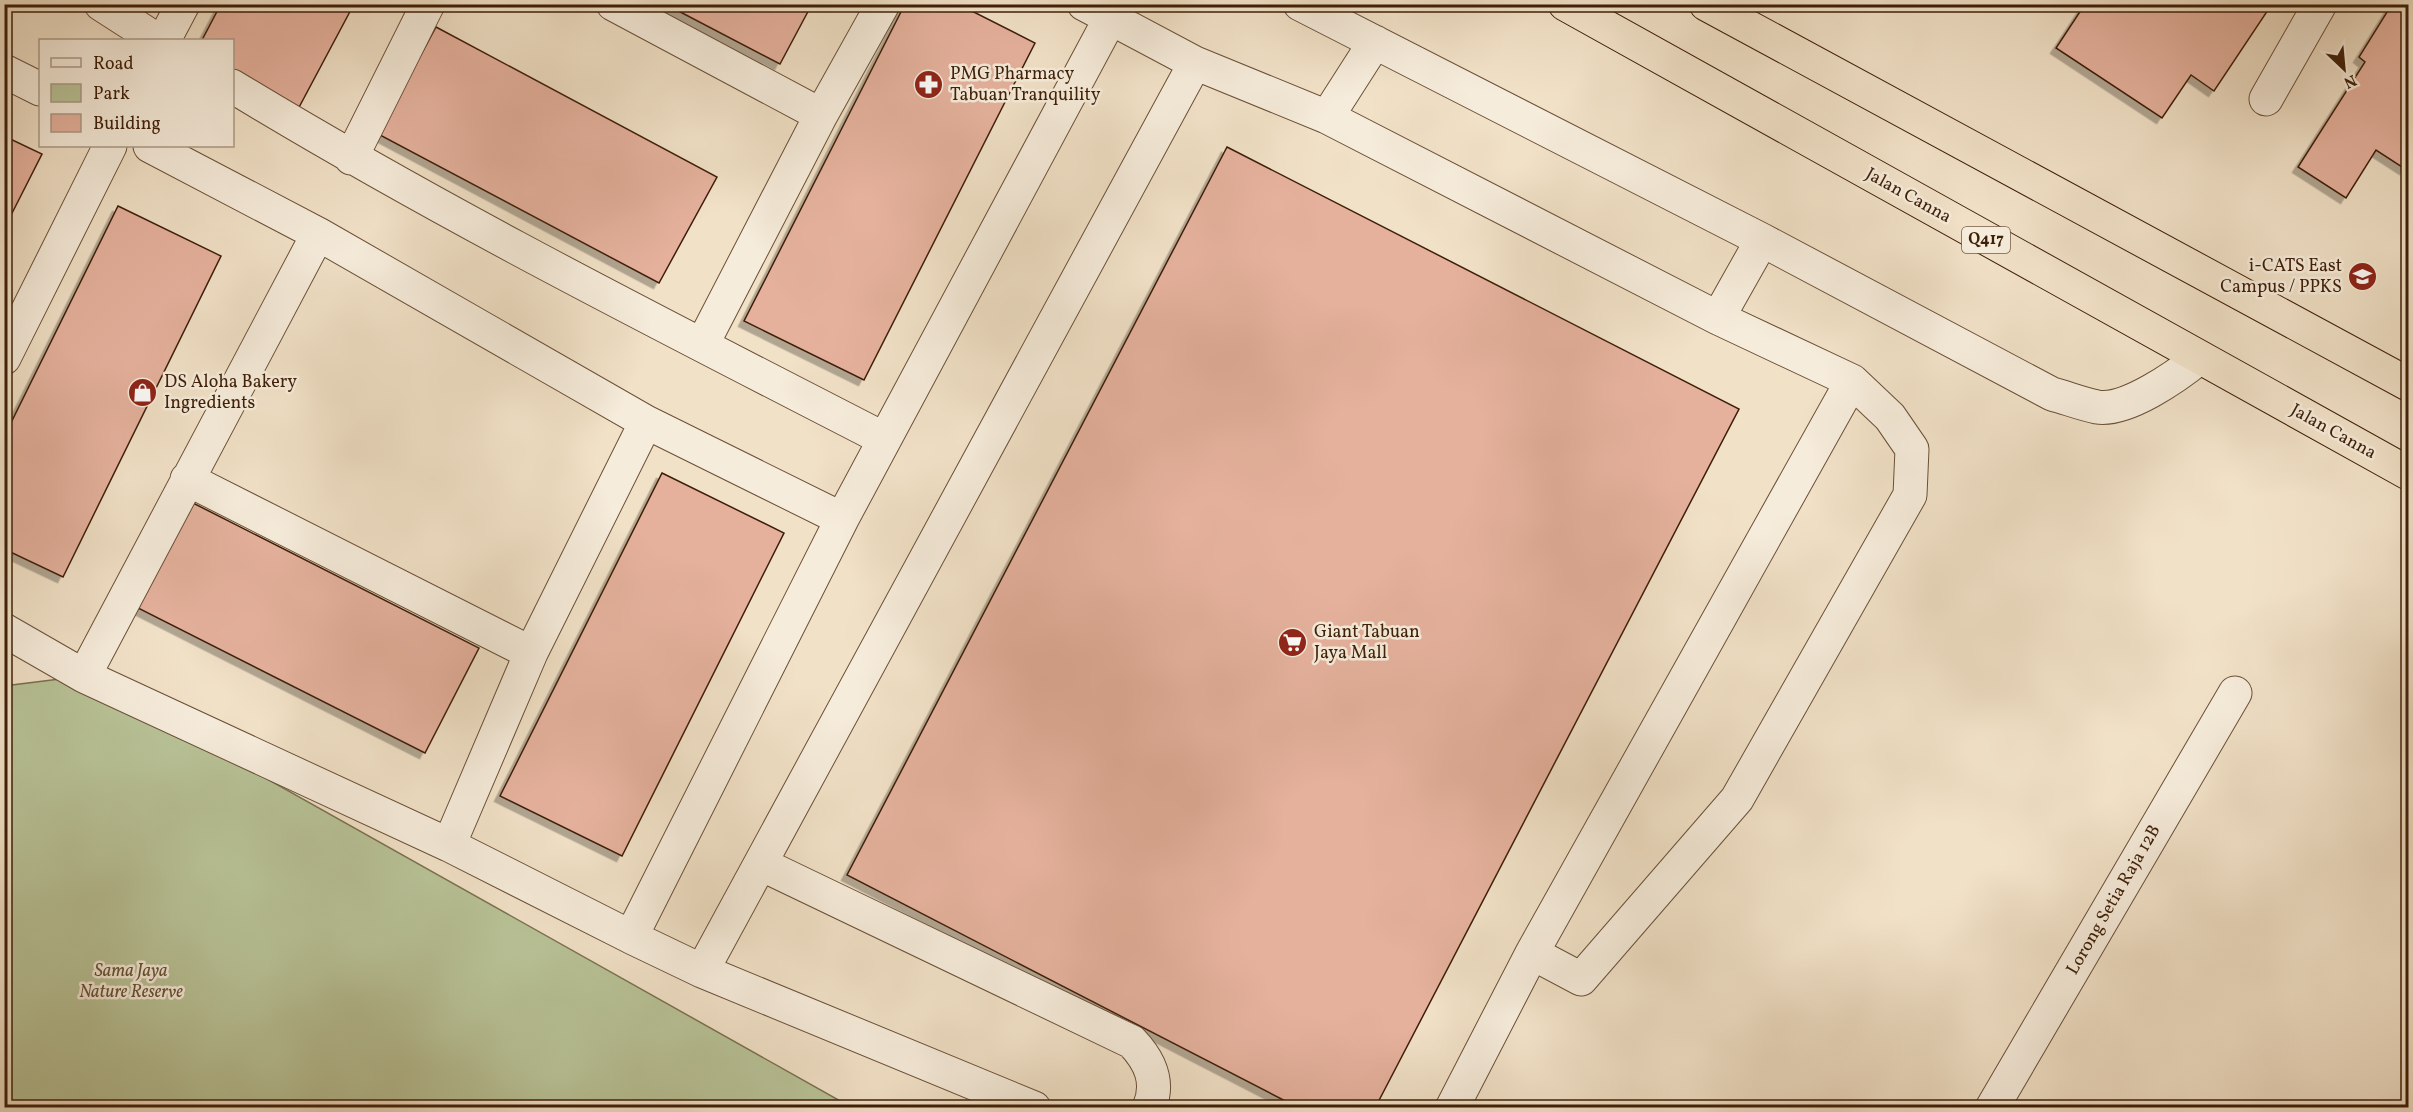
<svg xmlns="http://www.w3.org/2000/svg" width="2413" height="1112" font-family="Vollkorn,serif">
	<defs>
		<filter id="shadow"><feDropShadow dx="-5.5" dy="5.5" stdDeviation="0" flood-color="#0004"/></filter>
	</defs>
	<rect width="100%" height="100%" fill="#f1e1c7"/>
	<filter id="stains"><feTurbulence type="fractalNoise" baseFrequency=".00333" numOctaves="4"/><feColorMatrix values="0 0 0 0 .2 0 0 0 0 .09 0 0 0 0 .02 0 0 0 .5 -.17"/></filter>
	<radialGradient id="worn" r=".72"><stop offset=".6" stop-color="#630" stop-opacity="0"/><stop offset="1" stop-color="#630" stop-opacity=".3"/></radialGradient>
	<!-- green -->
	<path fill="#b8c397" stroke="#7b7150" stroke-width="1.5" d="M84,676L851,1107H5L4,686Z"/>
	<!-- building -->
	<path fill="#e5b19d" stroke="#3e1f08" stroke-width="1.5" filter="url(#shadow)" d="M221,4H354L297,111L232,76V40H202Z
		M665,4H812L780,64Z
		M905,4H958L1035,43L864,380L744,321Z
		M2085,4H2272L2214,91L2191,75L2162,118L2056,48Z
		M2392,4H2408V163L2405,169L2376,150L2346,198L2298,167L2365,62L2359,57Z
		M436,27L717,177L659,283L378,134Z
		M4,136L42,154L4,229Z
		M1227,147L1739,409L1375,1108H1299L847,875Z
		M1227,147L1739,409L1375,1108H1299L847,875Z
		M1227,147L1739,409L1375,1108H1299L847,875Z
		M118,206L221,256L63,577L4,549V437Z
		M662,473L784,533L622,856L500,796Z
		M191,502L479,648L425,753L136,607Z"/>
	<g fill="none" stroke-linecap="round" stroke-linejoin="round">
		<defs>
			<path id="minor" d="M101,4L157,40
				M613,4L821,115
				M1084,4L1195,63L1327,117L1718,318L1852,381L1890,417L1912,449L1910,495L1737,799L1581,979L1532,953
				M1300,4L1762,240L2052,394C2067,398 2082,404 2097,407C2126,412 2177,376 2199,358
				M164,40L183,4
				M4,71L40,89
				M232,86C444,215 665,326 884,439
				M2266,99L2320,4
				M1327,117L1375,42
				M150,146L318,234L646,422L842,519
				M351,158L428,4
				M1718,318L1762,240
				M702,345L821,115L883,4
				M4,358L110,146
				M187,479L531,653
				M4,630L84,676L449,845L631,937L842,519L1118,4
				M84,676L318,234
				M449,845L531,653L646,422
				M761,864L1132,1042C1150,1061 1160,1082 1149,1108
				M631,937L702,971L1034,1108
				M702,971L1195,63
				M1452,1108L1532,953L1852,381
				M1992,1108L2235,693"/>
			<path id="highway" d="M1565,4L2408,473
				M1706,4L2408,384"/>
		</defs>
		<!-- minor casing -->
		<use href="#minor" stroke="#6b5038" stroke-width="35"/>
		<!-- highway casing -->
		<use href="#highway" stroke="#3e1f08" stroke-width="35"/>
		<!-- minor -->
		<use href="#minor" stroke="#f6ecdb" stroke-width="33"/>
		<!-- highway -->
		<use href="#highway" stroke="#f1e1c7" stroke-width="33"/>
	</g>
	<!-- icons -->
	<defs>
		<symbol id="pharmacy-disc" viewBox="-11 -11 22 22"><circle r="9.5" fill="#8f2418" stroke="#f6ecdb"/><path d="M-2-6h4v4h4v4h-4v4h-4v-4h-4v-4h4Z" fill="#fff"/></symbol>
		<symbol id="university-disc" viewBox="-11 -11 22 22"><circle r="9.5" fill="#8f2418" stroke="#f6ecdb"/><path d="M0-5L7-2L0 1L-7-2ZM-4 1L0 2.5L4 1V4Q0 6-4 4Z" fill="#fff"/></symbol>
		<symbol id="shop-disc" viewBox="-11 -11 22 22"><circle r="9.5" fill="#8f2418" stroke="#f6ecdb"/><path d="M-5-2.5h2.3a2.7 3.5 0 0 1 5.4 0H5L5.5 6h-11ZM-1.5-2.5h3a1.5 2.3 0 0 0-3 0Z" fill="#fff"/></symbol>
		<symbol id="supermarket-disc" viewBox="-11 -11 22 22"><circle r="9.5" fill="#8f2418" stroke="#f6ecdb"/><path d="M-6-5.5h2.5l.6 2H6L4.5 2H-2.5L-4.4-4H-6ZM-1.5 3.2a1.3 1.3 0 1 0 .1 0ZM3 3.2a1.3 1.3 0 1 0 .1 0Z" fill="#fff"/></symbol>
	</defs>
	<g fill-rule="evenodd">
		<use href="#pharmacy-disc" x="912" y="68" width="33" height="33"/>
		<use href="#university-disc" x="2346" y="260" width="33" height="33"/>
		<use href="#shop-disc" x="126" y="376" width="33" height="33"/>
		<use href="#supermarket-disc" x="1276" y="626" width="33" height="33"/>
	</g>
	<g text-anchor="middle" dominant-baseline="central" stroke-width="5" stroke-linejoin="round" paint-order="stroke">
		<!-- shield labels -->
		<rect fill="#f6ecdb" stroke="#755c47" stroke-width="1.5" x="1962" y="227" width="48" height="26" rx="4.5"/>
		<g font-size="16" font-weight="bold" fill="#3e1f08">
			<text x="1986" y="240">Q417</text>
		</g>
		<!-- poi labels -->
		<g font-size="18" fill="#3e1f08" stroke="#f6ecdb" text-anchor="start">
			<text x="950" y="74">PMG Pharmacy<tspan x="950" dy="21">Tabuan Tranquility</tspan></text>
			<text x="2342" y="266" text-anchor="end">i-CATS East<tspan x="2342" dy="21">Campus / PPKS</tspan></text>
			<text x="164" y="382">DS Aloha Bakery<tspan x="164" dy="21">Ingredients</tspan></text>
			<text x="1314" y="632">Giant Tabuan<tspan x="1314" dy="21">Jaya Mall</tspan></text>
		</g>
		<!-- street labels -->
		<g font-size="18" fill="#3e1f08" stroke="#f6ecdb">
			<text transform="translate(1908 196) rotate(29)">Jalan Canna</text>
			<text transform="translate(2333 432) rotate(29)">Jalan Canna</text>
			<text transform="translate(2114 900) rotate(-60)">Lorong Setia Raja 12B</text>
		</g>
		<!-- park labels -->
		<g font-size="18" font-style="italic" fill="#635033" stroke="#f6ecdb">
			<text x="131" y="971">Sama Jaya<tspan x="131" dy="21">Nature Reserve</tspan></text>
		</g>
	</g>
	<!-- margin -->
	<rect width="2413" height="1112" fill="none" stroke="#f1e1c7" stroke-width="24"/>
	<rect x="6" y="6" width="2401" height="1100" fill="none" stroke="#3e1f08" stroke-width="3"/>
	<rect x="12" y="12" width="2389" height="1088" fill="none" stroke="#3e1f08" stroke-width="1.5"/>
	<!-- legend -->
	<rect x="39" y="39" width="195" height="108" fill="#f6ecdb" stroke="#ac9a87" stroke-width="1.5"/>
	<rect x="51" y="58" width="30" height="9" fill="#f6ecdb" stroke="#ac9a87" stroke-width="1.5"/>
	<text x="93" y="69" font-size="18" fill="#3e1f08">Road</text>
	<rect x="51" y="84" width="30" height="18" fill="#b8c397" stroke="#ac9a87" stroke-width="1.5"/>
	<text x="93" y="99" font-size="18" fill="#3e1f08">Park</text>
	<rect x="51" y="114" width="30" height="18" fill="#e5b19d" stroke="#ac9a87" stroke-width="1.5"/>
	<text x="93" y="129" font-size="18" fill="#3e1f08">Building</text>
	<!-- north arrow -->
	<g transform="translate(2344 69) rotate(154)" stroke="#f6ecdb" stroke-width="4.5" paint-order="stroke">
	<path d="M0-4.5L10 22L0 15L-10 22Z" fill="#3e1f08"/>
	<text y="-9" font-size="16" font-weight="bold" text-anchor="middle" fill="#3e1f08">N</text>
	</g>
	<rect width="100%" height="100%" filter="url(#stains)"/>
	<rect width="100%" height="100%" fill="url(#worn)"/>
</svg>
